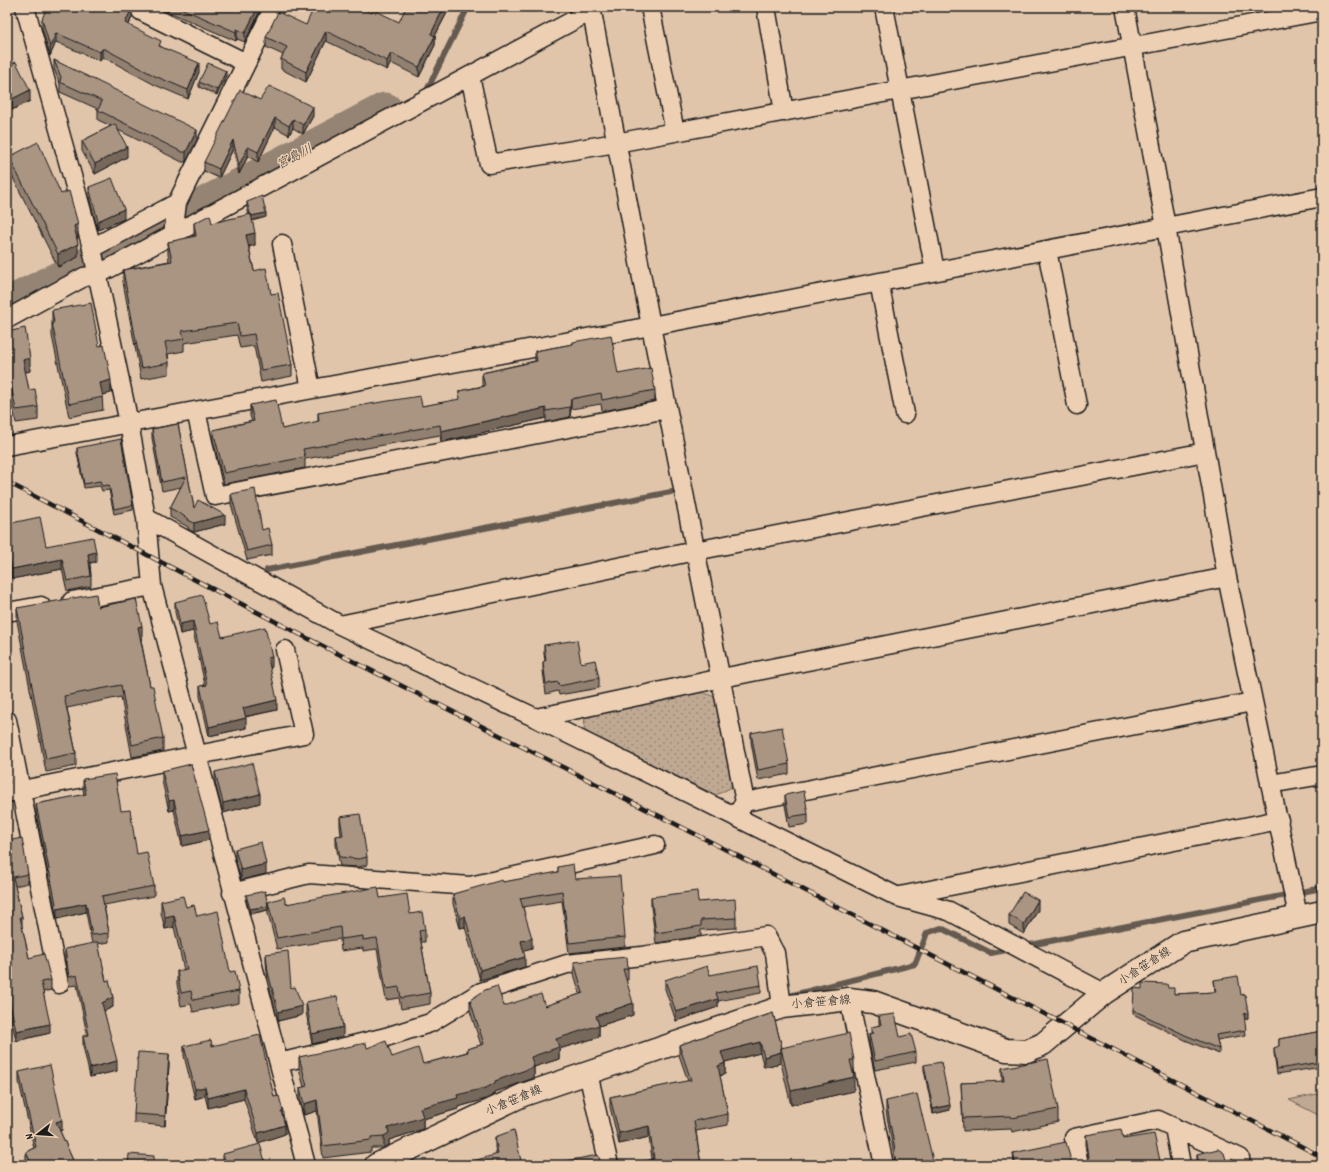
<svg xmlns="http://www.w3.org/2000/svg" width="1329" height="1172" font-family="Dekko,'Klee One',sans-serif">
	<defs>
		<pattern id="park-dots" width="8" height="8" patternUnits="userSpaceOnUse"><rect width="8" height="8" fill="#c0a993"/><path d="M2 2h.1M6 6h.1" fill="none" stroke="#9b8977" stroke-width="1.8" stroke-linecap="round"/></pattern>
	</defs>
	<rect width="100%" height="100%" fill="#e0c5ab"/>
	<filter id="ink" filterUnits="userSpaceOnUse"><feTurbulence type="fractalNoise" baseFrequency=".025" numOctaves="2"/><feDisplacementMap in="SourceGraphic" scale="8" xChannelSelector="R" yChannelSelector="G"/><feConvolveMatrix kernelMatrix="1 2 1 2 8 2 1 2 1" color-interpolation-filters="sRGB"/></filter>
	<g filter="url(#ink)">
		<!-- grass -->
		<path fill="#c0a993" stroke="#6e6258" d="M1322,1093V1117L1289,1100Z"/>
		<!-- park -->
		<path fill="url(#park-dots)" stroke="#6e6258" d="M698,690L717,698L734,786L716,795L584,732L585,712Z"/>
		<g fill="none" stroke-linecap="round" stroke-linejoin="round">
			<!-- stream -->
			<path stroke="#655a50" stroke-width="6" d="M427,90L468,7
				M267,570L671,492
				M1025,946L1322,888
				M793,995L915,964L927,933L941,928L991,953L1012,949"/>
			<!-- river -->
			<path stroke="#958473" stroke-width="37" d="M7,306L150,234L385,111"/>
			<defs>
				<path id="minor" d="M25,7L91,244L129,423L146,518L152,586L306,1165
					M591,7L651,326L745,802
					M650,7L675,132
					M766,7L784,112
					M884,7L935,271
					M1125,7L1166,227L1227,577L1298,916
					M141,11L246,63
					M470,76L489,164L616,143L1322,11
					M173,235L177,203L274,7
					M282,244L311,389
					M92,248L177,203
					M1047,250L1077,405
					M879,282L905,414
					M7,319L84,277L97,275L591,11
					M196,411L215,496L667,409
					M7,446L651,326L1322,197
					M146,518L340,625L536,718L898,897L949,911L1104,993
					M72,601L152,586
					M7,612L41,606
					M340,625L695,551L1205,452
					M536,718L722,678L1227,577
					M7,720L59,984
					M1270,784L1322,775
					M7,793L304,734L285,650
					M739,811L745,802L1252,702
					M232,893L309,874L470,886L655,845
					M900,896L1279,820
					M849,999L884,1165
					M279,1063L386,1037L430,1023L481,992L567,964L642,956L766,936L775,953L782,1007
					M588,1073L609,1165
					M1174,1127L1181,1165
					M1079,1165L1074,1138L1158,1120L1240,1158L1241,1165"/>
				<path id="secondary" d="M376,1165L523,1095L782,1007L849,999L873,1002L1006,1050L1027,1051L1043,1044L1104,993L1183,942L1322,912"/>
			</defs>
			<!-- minor casing -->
			<use href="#minor" stroke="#1c1c1c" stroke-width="21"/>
			<!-- secondary casing -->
			<use href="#secondary" stroke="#1c1c1c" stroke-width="25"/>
			<!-- minor -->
			<use href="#minor" stroke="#edd0b4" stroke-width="18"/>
			<!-- secondary -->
			<use href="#secondary" stroke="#edd0b4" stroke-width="22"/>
			<defs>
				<path id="rail" d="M7,482L305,637L711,842L1322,1157"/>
			</defs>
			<!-- rail casing -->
			<use href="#rail" stroke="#1c1c1c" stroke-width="4.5"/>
			<!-- rail -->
			<use href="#rail" stroke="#edd0b4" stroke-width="3" stroke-dasharray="9" stroke-linecap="butt"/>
		</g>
		<!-- wall -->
		<path fill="#928071" stroke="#1c1c1c" d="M159,7H259V13L245,42L237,39L236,41L173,14Z
			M450,7L435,36V45L419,77L391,63L387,70L326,41L306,82L281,69V59L283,55L266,47V37L306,25L372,13L399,22Z
			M132,17L129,25L199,72L188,99L155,85L105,58H102L100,61L56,42L50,56L42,28V19Z
			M7,56L30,101L12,110L7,100Z
			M54,60L197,140L186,162H182L118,130L127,157L95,174L82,151V141L111,126L98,120V109L60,92V84L54,69Z
			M226,76L217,95L199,87V82Z
			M260,100L313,116L303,134L293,128L289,135L275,127L258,162L248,156L239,174L233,149L219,178L204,171V162Z
			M9,157L78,238H77L78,257L58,267L9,170Z
			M89,187L124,219L98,230L89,197Z
			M247,202L266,217L252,221L255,245L249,247L254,271L271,294L292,365V376L261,382L254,346L240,348L237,335L184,343V351L168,354L169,363V374L141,379L123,282V270L169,261L168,254V242L194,237V223H212L249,215L247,207Z
			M52,310L99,346L111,393L102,395L103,410L69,417L52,336Z
			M7,332L30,371L25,372L29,390L38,407V420L16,423L11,398H7Z
			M573,342L618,374L655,390V401L602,411L601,404L571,409L570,417L546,422V418L441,442L440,435L305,459V468L224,484L213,440V430L252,421L250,416V405L282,429L318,422V413L422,406L459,400V391L483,386L482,383V373L535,361V351L573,344Z
			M178,424L194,508L225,524L194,532L188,529V527L170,517V508L181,487L162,491L152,438V429Z
			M77,448L133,505V510L114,514L109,490L102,491L100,486L84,488L77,453Z
			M231,494L262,530L272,545V555L247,560L231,504Z
			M7,524L46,546L96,562L90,563L91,576V586L67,591L62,569L12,579L7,557Z
			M175,602L210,624L222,637L272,667L270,668L277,710L245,717L246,728L209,736L200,696V686L205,685L193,631L180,634L175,612Z
			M98,607L142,639L141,640L150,686L163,738V751L132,757L121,697L67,708L76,753V766L46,772L17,621V608Z
			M544,645L599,678V688L559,695L558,691L546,694L543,671V662L545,661L544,654Z
			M751,733L789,764V774L758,780L751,742Z
			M162,771L209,840L182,846L174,810L169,811L162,781Z
			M215,772L260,803L223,813L215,782Z
			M83,779L121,811L137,854L154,886V896L104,905L109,933V942L98,944L106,981L113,1007L104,1011L117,1071L90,1077L83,1046V1036L87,1035L77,985L69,986L65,959V949L92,944L86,912L57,919L36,813V804L84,795L83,789Z
			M785,795L808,814V824L789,827L785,805Z
			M340,817L367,857V865L359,867L340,866L336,845V836H341L340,826Z
			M7,841L28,874V883L15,886L22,917V926L29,958L51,980V990L43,992L50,1033L16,1041L7,999Z
			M235,849L266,874L241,880L235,858Z
			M558,867L575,879L625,937V947L569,953L562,901L523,907L532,948L523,950L525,967L480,980L465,927L460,928L453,904V894L503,882L558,873Z
			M246,895L268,910L250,914L246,900Z
			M651,897L698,902L736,918V928L701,930V936L656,943L651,907Z
			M380,898L410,914L425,930V942H421L430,993V1004L401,1009L399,998L386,1000L377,949L363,951V948L341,951L340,939L277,949L268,914V902L286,904Z
			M161,901L186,907L197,916L230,972L239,991V1003L193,1012L191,1004L181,1006L177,984V971L184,970L174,927L165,929L161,913Z
			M1038,910L1024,934L1009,925V915Z
			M266,954L291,988L302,1015L278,1021L268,981L266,962Z
			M574,962L628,969V980H626L633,1015L599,1026V1037L559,1049V1059L534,1067V1078L495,1092V1094L486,1099L458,1107V1109L423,1119V1129L389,1140V1145L384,1148H371V1152L323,1158L317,1111L304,1115L300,1100V1088L304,1087L299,1069V1057L367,1048L392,1057L423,1064L467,1052V1049L481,1045L470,1011V1000L504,1006H545L580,994L574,974Z
			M710,975L761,985V993L718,1001V1007L676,1021L665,989V980Z
			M1214,980L1241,995L1248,1018L1244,1019L1246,1035L1217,1040L1219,1049V1054L1185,1040L1133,1014V1010L1142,989L1168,988L1174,994L1215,992Z
			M306,1002L343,1037L312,1044L306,1012Z
			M773,1013L782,1048L854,1060V1074H853L854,1091L791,1105L781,1063L764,1067L760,1053L725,1062V1074L720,1076L728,1114V1125L696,1131L701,1165L652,1159L649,1137L619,1144L610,1107V1097L688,1081L679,1055V1045Z
			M879,1016L900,1037L916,1052V1062L875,1070L869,1043V1034H871V1027L879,1026Z
			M1322,1031V1067L1277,1074L1274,1053V1048L1279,1047V1039Z
			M184,1046H212L274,1097L283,1120L285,1134L258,1143L244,1099L208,1108L205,1096L195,1099L184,1056Z
			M169,1064L165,1126L134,1123V1114Z
			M924,1065L950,1110L933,1114L924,1070Z
			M1002,1068L1058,1109V1122L1012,1132L1011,1129L963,1131L961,1083L1002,1082Z
			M19,1072L62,1130L60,1131L75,1165H27L26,1161V1152L34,1148L19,1082Z
			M886,1101L934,1165H895L894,1155L886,1111Z
			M1086,1135L1123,1139L1161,1165H1014L1013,1153L1071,1161L1075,1164L1081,1165L1085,1162L1088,1159L1086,1146Z
			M495,1137L522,1165L496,1154L495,1147Z
			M223,1154L266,1165H223Z
			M1197,1154L1226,1160L1237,1165H1197Z"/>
		<!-- shaded-wall -->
		<path fill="#77685c" stroke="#1c1c1c" d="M258,7H259V13L245,42V33Z
			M444,7H450L431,43V34Z
			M132,8V17L125,33V23Z
			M237,29V39L236,41V32Z
			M326,31V41L306,82V72Z
			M56,33V42L50,56V47Z
			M435,36V45L419,77V67Z
			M102,49V58L100,61V52Z
			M391,53V63L387,70V61Z
			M199,63V72L188,99V90Z
			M226,71V76L217,95V90Z
			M30,90V101L12,110V99Z
			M313,107V116L303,134V125Z
			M275,118V127L258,162V152Z
			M293,119V128L289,135V126Z
			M197,130V140L186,162V152Z
			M233,140V149L219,178V169Z
			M127,147V157L95,174V164Z
			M248,147V156L239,174V165Z
			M124,209V219L98,230V221Z
			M266,213V217L250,221V216Z
			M78,224V238L74,239V226Z
			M255,233V245L246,247V235Z
			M78,244V257L58,267V254Z
			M30,358V371L23,373V360Z
			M111,380V393L100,396V383Z
			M11,385V398H7V386Z
			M571,399V409L570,417V407Z
			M546,408V418L441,442V431Z
			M225,515V524L194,532V523Z
			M96,552V562L88,563V554Z
			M62,559V569L12,579V569Z
			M193,621V631L180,634V624Z
			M142,626V639L138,640V627Z
			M272,657V667L268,668V658Z
			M277,700V710L243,717V708Z
			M246,718V728L209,736V727Z
			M260,794V803L223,813V803Z
			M174,800V810L169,811V801Z
			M209,830V840L182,846V836Z
			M266,864V874L241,880V870Z
			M1038,900V910L1024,934V924Z
			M86,903V912L57,919V909Z
			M268,906V910L250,914V909Z
			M174,915V927L165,929V917Z
			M465,916V927L460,928V918Z
			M532,938V948L521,951V941Z
			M525,957V967L480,980V970Z
			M113,997V1007L102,1012V1003Z
			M718,999V1007L676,1021V1012Z
			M633,1003V1015L599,1026V1037L559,1049V1059L534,1067V1078L495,1092V1094L486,1099L458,1107V1109L423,1119V1129L389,1140V1145L384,1148V1136L388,1128L420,1108L457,1095L495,1081L556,1039L596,1016Z
			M302,1006V1015L278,1021V1012Z
			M1248,1013V1018L1244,1019V1014Z
			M50,1024V1033L16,1041V1031Z
			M343,1027V1037L312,1044V1034Z
			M760,1042V1053L721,1063V1052Z
			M781,1052V1063L764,1067V1057Z
			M169,1054V1064L165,1126V1116Z
			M117,1061V1071L90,1077V1068Z
			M725,1063V1074L718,1076V1066Z
			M854,1077V1091L791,1105V1091Z
			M205,1087V1096L195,1099V1089Z
			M244,1089V1099L208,1108V1098Z
			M317,1100V1111L304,1115V1104Z
			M950,1105V1110L933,1114V1109Z
			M281,1111H283V1121Z
			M62,1120V1130L56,1131V1122Z
			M285,1125V1134L258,1143V1133Z
			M649,1126V1137L619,1144V1133Z"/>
		<!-- building -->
		<path fill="#aa9583" stroke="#1c1c1c" d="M47,7H132V8L125,23L161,41L159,46L199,63L188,90L155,76L105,49H102L100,52L56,33L50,47L42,19Z
			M178,7H258L245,33L237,29L236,32Z
			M314,7H360L372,13L374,10L399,22L406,7H444L431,34L435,36L419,67L391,53L387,61L326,31L306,72L281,59L287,47L266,37L278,12L306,25Z
			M7,56L11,64L16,62L30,90L12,99L7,89Z
			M54,60L197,130L186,152H182L98,110L102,101L60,82L61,77Z
			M208,63L226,71L217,90L199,82Z
			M269,86L313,107L303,125L293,119L289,126L275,118L258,152L248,147L239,165L233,140L219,169L204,162L240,90L260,100Z
			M115,124L127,147L95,164L82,141Z
			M38,142L61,194L69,191L78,224L74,226L78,244L58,254L9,157Z
			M112,178L124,209L98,221L89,187Z
			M262,196L266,213L251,216V214H250L247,202Z
			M251,214L255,233L246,235L254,271L266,268L271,294L278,293L292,365L261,370L254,334L240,336L237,323L182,331L184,339L165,342L169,363L141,368L123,270L172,261L168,242L196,236L194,223L210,215L212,223Z
			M91,303L99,346L104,345L111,380L100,383L103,397L69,404L52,323L54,322L52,310Z
			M25,328L30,358L23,360L29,390L35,389L38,407L16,410L11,385L7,386V332Z
			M611,335L618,374L651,368L655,390L602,400L601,393L571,399L570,407L546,411V408L441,431L440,425L303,449L305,457L224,473L213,430L254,421L250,405L276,400L282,429L319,421L318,413L363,405L420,396L422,406L460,399L459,391L485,386L482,373L537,361L535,351L573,344V342Z
			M178,424L194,508L198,500L225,515L194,523L188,520L189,519L170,508L186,477L162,482L152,429Z
			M121,439L133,505L114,509L109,485L102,486L100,481L84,484L77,448Z
			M255,489L262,530L268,528L272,545L247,551L231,494Z
			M40,517L46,546L93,537L96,552L88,554L91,576L67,581L62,559L12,569L7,547V524Z
			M96,594L98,607L136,599L142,626L138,627L150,686H153L163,738L132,745L121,685L64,696L76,753L46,759L17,608Z
			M202,595L210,624L218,622L222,637L265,627L272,657L268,658L277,700L243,708L246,718L209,727L200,686L207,685L193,621L180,624L175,602Z
			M577,640L581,663L595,660L599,678L559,686L558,682L546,684L543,662L546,660L544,645Z
			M782,727L789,764L758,770L751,733Z
			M252,763L260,794L223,803L215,772Z
			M191,764L209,830L182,836L174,800L169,801L162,771Z
			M115,774L121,811L130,810L137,854L147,852L154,886L102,896L109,933L92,935L86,903L57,909L36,804L86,794L83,779Z
			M804,791L808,814L789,817L785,795Z
			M360,814L367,857L359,859L340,857L336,836L343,835L340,817Z
			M22,838L28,874L13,877L22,917H20L29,958L44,954L51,980L41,982L50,1024L16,1031L7,989V841Z
			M261,842L266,864L241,870L235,849Z
			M573,864L575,879L620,876L625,937L569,943L562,891L520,898L532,938L521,941L525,957L480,970L465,916L460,918L453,894L502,880L503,882L558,872V867Z
			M378,887L380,898L407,894L410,914L422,912L425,930L419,931L430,993L401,998L399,987L386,989L377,938L363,940V936L341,939L340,927L277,938L268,902L284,897L286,904Z
			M265,891L268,906L250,909L246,895Z
			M697,891L698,902L735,899L736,918L701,920V926L656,933L651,897Z
			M1023,892L1038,900L1024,924L1009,915Z
			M183,896L186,907L194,905L197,916L218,911L230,972L235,971L239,991L193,1000L191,991L181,993L177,971L187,969L174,915L165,917L161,901Z
			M98,942L106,981L109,980L113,997L102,1003L117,1061L90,1068L83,1036L89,1035L77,975L69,977L65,949Z
			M288,951L291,988L295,987L302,1006L278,1012L268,972L266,954Z
			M627,957L628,969H623L633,1003L596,1016L599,1025L556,1039L559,1047L531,1057L534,1067L495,1081V1083L486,1088L457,1095L458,1098L420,1108L423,1117L388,1128L389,1133L384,1136L371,1137V1140L323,1146L317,1100L304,1104L300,1088L307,1086L299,1057L366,1043L367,1048L386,1041L392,1057L418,1048L423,1064L468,1052L467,1049L484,1044L470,1000L485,990L497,986L504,1006L541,994L545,1006L583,993L574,962Z
			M707,966L710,975L758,966L761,985L716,993L718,999L676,1012L665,980Z
			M1238,976L1241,995L1245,994L1248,1013L1244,1014L1246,1030L1216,1035L1219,1049L1185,1035L1133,1010L1134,988L1142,989V983L1167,984L1168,988H1174V994L1216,992L1214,980Z
			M337,996L343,1027L312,1034L306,1002Z
			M773,1013L782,1048H781V1052L764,1057L760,1042L721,1052L725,1063L718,1066L728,1114L694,1121L701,1165H626L654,1159L649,1126L619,1133L610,1097L691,1080L679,1045Z
			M895,1014L900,1037L911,1034L916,1052L875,1061L869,1034L873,1033L871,1027L881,1025L879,1016Z
			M1322,1031V1062L1277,1069L1274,1048L1279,1046V1039Z
			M849,1033L854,1060H850L854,1077L791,1091L781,1048Z
			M260,1035L274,1097L279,1096L283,1111H281L285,1125L258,1133L244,1089L208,1098L205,1087L195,1089L184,1046L211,1040L212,1046Z
			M138,1052L169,1054L165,1116L134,1114Z
			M1048,1059L1058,1109L1012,1118L1011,1116L963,1118L961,1083L1004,1081L1002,1068Z
			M941,1062L950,1105L933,1109L924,1065Z
			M50,1065L62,1120L56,1122L75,1165H32L26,1152L36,1147L19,1072Z
			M917,1094L934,1165H897L894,1153L895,1150L886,1101Z
			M1121,1129L1123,1139L1154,1134L1161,1165H1016L1013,1153L1066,1142L1071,1161L1075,1164L1081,1165L1085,1162L1089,1157L1086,1135Z
			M514,1130L522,1165H459L498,1154L495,1137Z
			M260,1144L266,1165H223L226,1164L223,1154Z
			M1218,1149L1224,1153L1226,1160L1232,1159L1237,1165H1199L1197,1154Z
			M129,1154L154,1156V1165H128Z
			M598,1155L602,1165H532L545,1162V1165Z
			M952,1162V1165H936Z"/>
	</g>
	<g text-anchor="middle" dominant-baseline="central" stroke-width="3" stroke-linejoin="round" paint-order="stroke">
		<!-- street labels -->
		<g font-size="12" fill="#1c1c1c" stroke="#edd0b4">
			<text transform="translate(1145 967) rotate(-33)">小倉笹倉線</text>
			<text transform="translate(821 1003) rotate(-5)">小倉笹倉線</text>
			<text transform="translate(514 1101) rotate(-23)">小倉笹倉線</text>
		</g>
		<!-- water labels -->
		<g font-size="13" font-style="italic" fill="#46403a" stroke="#edd0b4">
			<text transform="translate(295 158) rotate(-28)">宮島川</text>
		</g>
	</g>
	<!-- margin -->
	<rect width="1329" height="1172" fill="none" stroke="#edd0b4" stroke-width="24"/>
	<rect x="12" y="12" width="1305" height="1148" fill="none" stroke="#1c1c1c" stroke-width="1.5" filter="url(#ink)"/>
	<!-- north arrow -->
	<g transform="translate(38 1134) rotate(253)" stroke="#edd0b4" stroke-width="3" paint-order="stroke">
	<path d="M0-3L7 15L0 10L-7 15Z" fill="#1c1c1c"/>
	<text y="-6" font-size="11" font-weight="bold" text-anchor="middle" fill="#1c1c1c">N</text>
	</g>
</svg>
